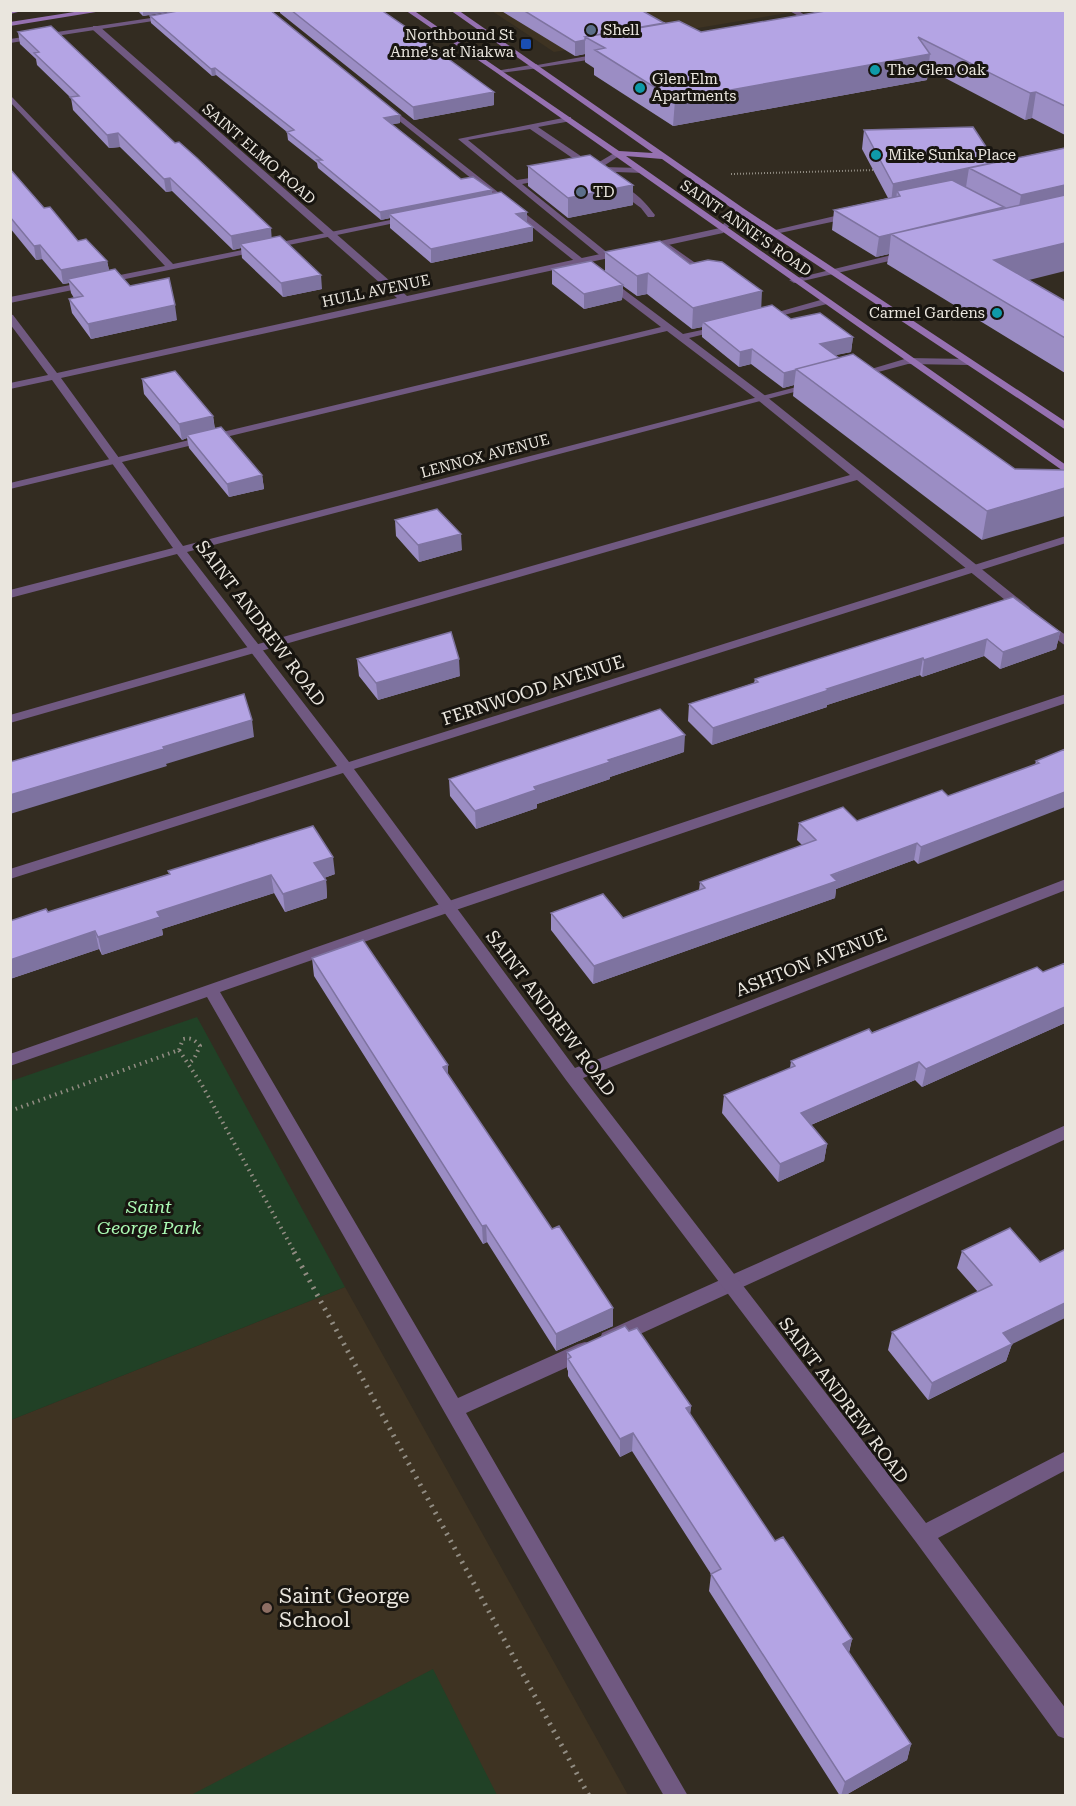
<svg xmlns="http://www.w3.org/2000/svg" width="1076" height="1806" font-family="'Roboto Serif',serif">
	<rect width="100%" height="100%" fill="#332c21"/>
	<!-- built -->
	<path fill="#3e3322" d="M492,11H800L554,52Z
		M345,1287L628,1795L11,1796V1420Z"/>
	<!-- green -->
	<path fill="#214126" d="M197,1017L345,1287L11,1420V1081Z
		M433,1669L497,1795H191Z"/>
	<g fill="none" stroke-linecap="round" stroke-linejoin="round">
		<!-- path-far2 -->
		<path stroke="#918c82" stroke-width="2" stroke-dasharray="1 2" stroke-linecap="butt" d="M731,174L876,170"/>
		<!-- path-far1 -->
		<path stroke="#918c82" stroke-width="4" stroke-dasharray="1.5 4.5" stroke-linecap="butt" d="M179,1050L183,1039C191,1037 195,1040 200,1046L194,1059L188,1064
			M10,1111L179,1050L202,1085L295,1253"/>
		<!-- path -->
		<path stroke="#918c82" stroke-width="5" stroke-dasharray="2 6" stroke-linecap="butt" d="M294,1252L589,1796"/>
		<!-- service -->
		<path fill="#705981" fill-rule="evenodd" d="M788,10H797L813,20L807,21Z
			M171,15L173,18L10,43V39Z
			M10,95L173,264L410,216L414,219L10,303V297L165,266L10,102Z
			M385,103L583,259L683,334L725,325V329L689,338L767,397L1029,607L1031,610L1029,613H1021L857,480L10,723V715L850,475L759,401L667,331L10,489V483L661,327L577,263L382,107L381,105Z
			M568,117H571V121L538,127L594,165L616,152L620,154L619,156L602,167L641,168L644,169V173L587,171V168L530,129L468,140L517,180L549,175V179L522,184L609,254V258H603L458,139Z
			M615,185C629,184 647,204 655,215L654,217H648L641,208L615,189Z
			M852,212L856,215L855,217L775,234L771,231Z
			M661,243H667L711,274L703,276L661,247Z
			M824,299L829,302L827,304L776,317L771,314Z
			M1044,621L1066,635V646L1040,628L1038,625L1040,622Z
			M1066,694V703L453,911L220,992L458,1398L578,1344L585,1342L592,1344L595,1350L592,1356L466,1413L688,1796H664L207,997L10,1066V1054L443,903Z
			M1066,1125V1139L616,1345L609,1347L602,1345L600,1339L602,1333Z"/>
		<!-- minor -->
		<path fill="#705981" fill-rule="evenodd" d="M93,26H99L407,296L720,228L737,208L744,210L723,233L61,378L183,546L808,384L817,386L187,552L349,762L1066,536V543L354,769L575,1068L1066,879V890L583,1078L926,1523L1066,1451V1470L938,1538L1066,1709V1739L1058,1736L916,1542L566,1080L343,773L10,879V869L337,766L177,554L10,598V590L173,548L52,380L10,389V383L48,375L10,324V314L13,315L57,373L397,298L93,30Z
			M604,53L607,57L536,68L532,66Z
			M908,251L911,252V256L794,283L789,280Z
			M908,358L969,359L974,362L969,365L908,364L856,378L851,375Z"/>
		<!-- tertiary -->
		<path fill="#705981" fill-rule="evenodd" d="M536,64L540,66L539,68L500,73L496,71Z"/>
		<!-- secondary -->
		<path fill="#9671b1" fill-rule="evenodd" d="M10,10H26L10,14Z
			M87,10H108L10,26V22Z
			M405,10H413L619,151L653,153L450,10H458L743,208L1066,422V430L737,212L662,159L626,156L1066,465V473L497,73Z"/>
	</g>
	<!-- wall -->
	<path fill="#9b8dc4" d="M137,10H179L143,16Z
		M280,10H381L416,34V36L494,92V105L414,120L280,13Z
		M500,10H585L664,23L701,32L817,13L812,10H1065V135L1032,118L1025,120L928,69L927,80L673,126L594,75V68L585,62V54L575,56Z
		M150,16L400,123L392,124L461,179L492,194L533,227V241L431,263L390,228V218L381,220L318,168L317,163L288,140L287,132L216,75L212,76L151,23Z
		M18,32L272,238L322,289L283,297L242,258L241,248L233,250L172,191L166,192L120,147L109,148L73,110L71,98L37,65L36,59L20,44Z
		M864,130L996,162L1065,148L1029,280L1065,301V373L887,264L889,254L876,257L832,230L834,210L888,198L862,149Z
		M528,166L633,185V205L568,218L528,186Z
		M10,169L44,208L78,241L107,261L109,270L177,320L91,339L72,313L69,299L74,298L71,293L69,283L63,284L42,259L36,260L10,228Z
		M605,252L690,264L761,308L791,319L853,337L851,352L835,355L1015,469L982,540L793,396L794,385L783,388L751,364L739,367L702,337V327L692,329L647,294L637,296L623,286L622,300L584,309L552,284V269L605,271Z
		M142,379L213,416L215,429L262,475L264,489L229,497L189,448L187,438L182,440L144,394Z
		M395,520L462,550L419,562L396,536Z
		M1013,597L1060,632L1056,649L1000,669L984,656L922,677L920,675L827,705V707L712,745L688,721L689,704L754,683L755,679Z
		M357,659L460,676L378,700L359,676Z
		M1065,749L918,864L914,860L836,889L835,898L593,984L551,930V913L623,918L699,890L700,882L802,845L797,840L799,823L857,821L948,796L1035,765L1036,761Z
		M684,752L610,777V779L537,804V808L476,829L450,796L449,779Z
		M168,871L335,874L324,878L326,880L327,898L285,912L274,893L162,929L163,935L102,955L99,949L10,979V921L48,912L169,874Z
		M312,958L448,1074L613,1326L556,1351L487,1242L483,1244L314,976Z
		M1065,963V1023L922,1087L915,1080L811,1125L827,1144L824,1161L778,1182L722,1113L724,1095L790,1068L791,1061L1043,972Z
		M1010,1228L1012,1344L1006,1361L928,1400L888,1350L892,1332L978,1292L957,1268L962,1251Z
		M629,1331L691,1406L690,1414L775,1541L852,1639L849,1653L911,1744L907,1760L844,1796H840L709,1591L711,1574L632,1451L620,1457L568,1376V1371L567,1369V1352Z"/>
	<!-- shaded-wall -->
	<path fill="#7e73a0" d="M143,10H179L143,16Z
		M585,40V54L575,56V42Z
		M930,54L927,80L673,126L675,100Z
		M215,68L216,75L212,76L211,69Z
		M494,92V105L414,120L413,107Z
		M1036,92L1032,118L1025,120L1030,93Z
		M400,115V123L384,126V118Z
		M118,133L120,147L109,148L107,135Z
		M969,168L966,187L900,196L897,191L896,202L891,203L893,184Z
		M170,178L172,191L166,192L164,179Z
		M633,185V205L568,218V198Z
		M1065,185V212L1016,224L1021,195Z
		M492,190V198L389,214L390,218L381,220L380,212Z
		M1004,207L1001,227L891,234L889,254L876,257L879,237Z
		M527,212V226L516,214Z
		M533,227V241L431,263V249Z
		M271,228L272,242L240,244L241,248L233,250L231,236Z
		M1065,243V271L989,290L994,260Z
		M40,245L42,259L36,260L34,246Z
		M107,261L110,275L68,279L69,283L63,284L61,270Z
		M648,273L647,294L637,296V276Z
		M321,275L322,289L283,297L281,283Z
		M623,285L622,300L584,309V294Z
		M762,291L761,313L703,322L702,327L692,329L693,308Z
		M175,305L177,320L91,339L88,324Z
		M853,337L851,352L818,359L820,344Z
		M752,349L751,364L739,367L740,352Z
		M796,370L794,385L783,388L784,373Z
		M213,416L215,432L187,435V438L182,440L179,424Z
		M262,475L264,489L229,497L227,484Z
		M1065,488V516L982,540L987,511Z
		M461,534L462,550L419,562L418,545Z
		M1060,632L1056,649L1000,669L1003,652Z
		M987,639L984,656L922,677L924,660Z
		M923,658L920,675L827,705V707L712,745L713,728L827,689Z
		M459,659L460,676L378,700L376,683Z
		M252,720L254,737L166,764L167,766L10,814V795L163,747Z
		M685,735L684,752L610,777V779L537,804V808L476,829L475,811L534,787L608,760Z
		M1065,792V807L918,864L921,847Z
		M917,843L914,860L836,889L835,898L593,984L594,966Z
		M333,857L335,874L316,881L314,863Z
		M271,875L274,893L162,929L163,935L102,955L98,937L157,912Z
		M326,880L327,898L285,912L283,894Z
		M95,931L99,949L10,979V960Z
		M1065,1007V1023L922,1087L926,1069Z
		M919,1062L915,1080L799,1130L801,1113Z
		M448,1065V1083L443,1067Z
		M827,1144L824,1161L778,1182L780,1164Z
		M486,1225L487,1242L483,1244L482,1226Z
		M1065,1303V1318L998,1351L1003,1333Z
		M613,1308V1326L556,1351V1334Z
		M1012,1344L1006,1361L928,1400L932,1383Z
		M691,1406L689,1423L686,1408Z
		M633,1433L632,1451L620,1457V1439Z
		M852,1639L848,1655L843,1644Z
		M911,1744L907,1760L844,1796H841L845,1782Z"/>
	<!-- building -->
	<path fill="#b4a4e4" stroke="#7e73a0" stroke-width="1.5" d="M183,10H270L400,115L384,118L461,179L473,177L492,190L380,212L317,160H322L287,132L294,130L215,68L211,69L150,16Z
		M291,10H381L416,34H414L494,92L413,107Z
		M523,10H641L664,23L585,37V40L575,42Z
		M831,10H1065V106L1036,92L1030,93L918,37L930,54L675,100L595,50L605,48L585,37L679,21L701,32Z
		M51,26L175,143L179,142L197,158L271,228L231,236L170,178L164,179L118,133L107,135L70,97L79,96L34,53L39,52L18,32Z
		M973,127L996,162L893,184L864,130Z
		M1065,148V185L1021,195L969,168Z
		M590,155L633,185L568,198L528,166Z
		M10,169L44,208L50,207L78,241L86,239L107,261L61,270L40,245L34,246L10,217Z
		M952,180L1004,207L879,237L834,210L900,196L897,191Z
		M501,192L527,212L516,214L533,227L431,249L389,214Z
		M1065,195V243L994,260L1065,301V338L891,234Z
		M280,236L321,275L281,283L240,244Z
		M660,241L690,264L708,260L722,262L762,291L693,308L648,273L637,276L605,252Z
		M591,261L623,285L584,294L552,269Z
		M115,269L130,286L169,278L175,305L88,324L69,299L83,296L68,279Z
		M772,305L791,319L820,313L853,337L820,344L839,358L796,369V370L784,373L752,349L740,352L703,322Z
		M853,354L1015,469L1065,470V488L987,511L796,369Z
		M175,371L213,416L179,424L142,379Z
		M221,427L262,475L227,484L187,435Z
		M437,509L461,534L418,545L395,520Z
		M1013,597L1060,632L1003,652L987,639L924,660L923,658L827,689L829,690L713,728L689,704L758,682L755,679Z
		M451,632L459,659L376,683L357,659Z
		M244,694L252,720L163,747L164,749L10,795V762Z
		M660,709L685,735L608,760L610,762L534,787L536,790L475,811L449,779Z
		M1065,749V792L921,847L917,843L831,875L837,881L594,966L551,913L603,894L623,918L705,888L700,882L816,840L799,823L843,807L857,821L942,790L948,796L1039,763L1036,761Z
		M313,826L333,857L314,863L326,880L283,894L271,875L157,912L160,917L98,937L95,931L10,960V921L46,909L48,912L170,874L168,871Z
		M363,940L448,1065L443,1067L552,1229L559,1226L613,1308L556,1334L486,1225L482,1226L312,958Z
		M1065,963V1007L926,1069L919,1062L801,1113L827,1144L780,1164L724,1095L795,1066L791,1061L869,1029L872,1033L1037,967L1043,972Z
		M1010,1228L1040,1262L1064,1250L1065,1251V1303L1003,1333L1012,1344L932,1383L892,1332L992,1285L962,1251Z
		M625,1326L629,1331L637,1328L691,1406L686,1408L775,1541L783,1537L852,1639L843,1644L911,1744L845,1782L711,1574L721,1569L633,1433L620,1439L568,1359L571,1357L567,1352Z"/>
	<!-- markers -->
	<g fill="#5c6f8a" stroke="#181510" stroke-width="2">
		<circle cx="591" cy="30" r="6"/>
		<circle cx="581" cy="192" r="6"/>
	</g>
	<rect fill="#1a4fb4" stroke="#181510" stroke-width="2" x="520" y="38" width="12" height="12" rx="3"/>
	<g fill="#0f9aa8" stroke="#181510" stroke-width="2">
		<circle cx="875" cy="70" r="6"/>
		<circle cx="640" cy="88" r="6"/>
		<circle cx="876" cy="155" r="6"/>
		<circle cx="997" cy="313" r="6"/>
	</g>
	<circle fill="#8d6e63" stroke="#181510" stroke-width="2" cx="267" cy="1608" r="6"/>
	<g text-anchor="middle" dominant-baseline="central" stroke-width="6" stroke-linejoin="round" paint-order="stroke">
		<!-- far-poi labels -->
		<g font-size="15" fill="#eae6de" stroke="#181510" text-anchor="start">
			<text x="603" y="30">Shell</text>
			<text x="514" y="35" text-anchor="end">Northbound St<tspan x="514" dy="17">Anne's at Niakwa</tspan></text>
			<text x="887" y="70">The Glen Oak</text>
			<text x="652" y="79">Glen Elm<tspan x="652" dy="17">Apartments</tspan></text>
			<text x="888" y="155">Mike Sunka Place</text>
			<text x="593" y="192">TD</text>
			<text x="985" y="313" text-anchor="end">Carmel Gardens</text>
		</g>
		<!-- far-street labels -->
		<g font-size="15" fill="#eae6de" stroke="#181510">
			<text transform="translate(259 154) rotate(41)">SAINT ELMO ROAD</text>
			<text transform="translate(746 228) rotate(35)">SAINT ANNE'S ROAD</text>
			<text transform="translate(376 291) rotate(-12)">HULL AVENUE</text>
			<text transform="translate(485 456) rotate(-15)">LENNOX AVENUE</text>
		</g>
		<!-- street labels -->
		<g font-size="18" fill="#eae6de" stroke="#181510">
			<text transform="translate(261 623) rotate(53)">SAINT ANDREW ROAD</text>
			<text transform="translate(533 690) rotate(-18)">FERNWOOD AVENUE</text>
			<text transform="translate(811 962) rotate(-21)">ASHTON AVENUE</text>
			<text transform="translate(551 1013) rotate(53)">SAINT ANDREW ROAD</text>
			<text transform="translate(844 1400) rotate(53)">SAINT ANDREW ROAD</text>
		</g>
		<!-- park labels -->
		<g font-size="18" font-style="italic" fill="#abfab4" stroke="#181510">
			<text x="149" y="1206">Saint<tspan x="149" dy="21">George Park</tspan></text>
		</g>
		<!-- near-poi labels -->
		<g font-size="21" fill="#eae6de" stroke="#181510" text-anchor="start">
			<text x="279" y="1596">Saint George<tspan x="279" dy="24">School</tspan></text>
		</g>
	</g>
	<!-- border -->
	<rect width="1076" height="1806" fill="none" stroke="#eae6de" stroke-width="24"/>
</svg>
